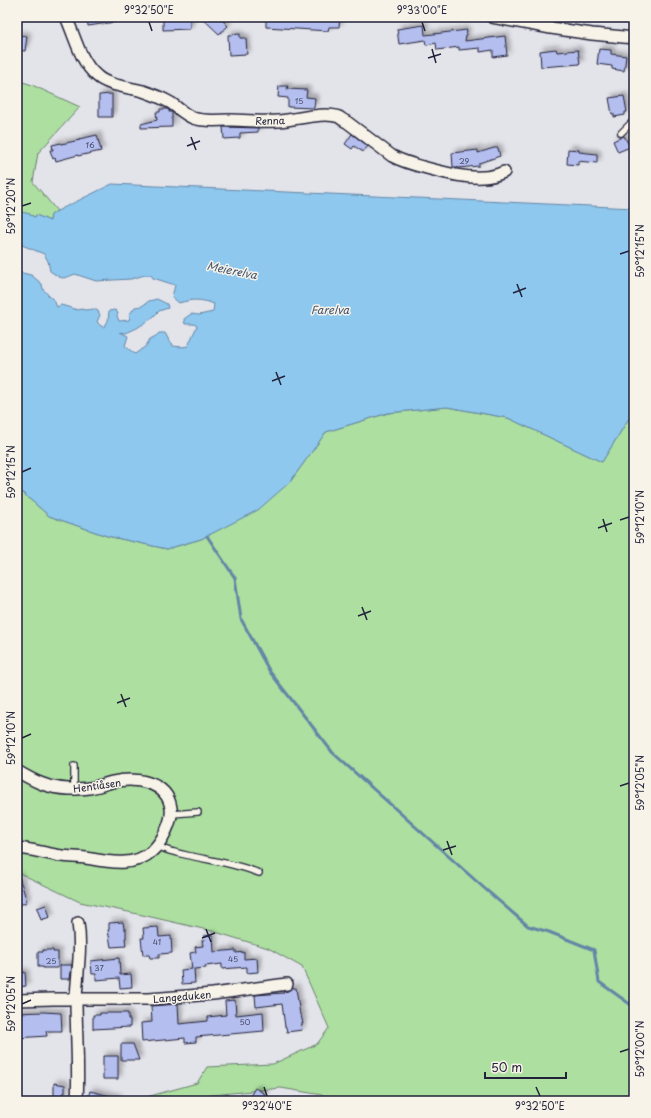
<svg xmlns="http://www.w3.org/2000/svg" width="651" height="1118" font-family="'Playpen Sans',sans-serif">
	<defs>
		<filter id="shadow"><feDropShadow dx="3.5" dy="-3.5" stdDeviation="2" flood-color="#0004"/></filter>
	</defs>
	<rect width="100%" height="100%" fill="#e3e3ea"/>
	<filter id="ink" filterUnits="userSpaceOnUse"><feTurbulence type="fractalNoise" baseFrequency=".025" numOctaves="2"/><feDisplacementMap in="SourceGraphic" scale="8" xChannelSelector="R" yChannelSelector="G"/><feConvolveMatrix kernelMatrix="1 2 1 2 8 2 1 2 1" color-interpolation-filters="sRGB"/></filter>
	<g filter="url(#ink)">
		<!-- green -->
		<path fill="#addfa0" stroke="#68806e" d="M17,80L32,85L80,107L38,153L33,182L57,211L51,215L50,221L36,215L35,217L17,211Z
			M447,407L508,418L602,462L634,410V1101H357L281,1088L183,1098L181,1101H143V1098L197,1083L207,1067L273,1064L317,1044L329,1028L302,967L268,948L212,931L138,914L80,902L17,872V488L49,516L107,536L167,549L201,539L218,530L290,482L326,432L388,413Z"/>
		<!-- water -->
		<path fill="#8ec8ee" stroke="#6386a6" d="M112,184L634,208V410L602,462L508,418L447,407L388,413L326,432L290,482L258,510L201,539L167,549L107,536L49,516L17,488V270L18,272L31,275L42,284L43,289L50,297L54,300L57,307L61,305L78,310L81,309L85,310L94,309L98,311L100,315L97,322L101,326L104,327L108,321L109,311L115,310L118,313L117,316L119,321L129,320L130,317L129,315L135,307L142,306L149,301L157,299L167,304L168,308L159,311L151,319L137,328L126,333L120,332L128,336L125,346L135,354L146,346L150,339L156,336L159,333H165L170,342L172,343L173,346L182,347L188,346L197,326L194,324H185L184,319L191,314L199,315L213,312L214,304C201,299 192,299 179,303L172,297L175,285L153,278L151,275H145L131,279L96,281L75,274C61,280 62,279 50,271L48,261L44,254L17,243V211L30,214V215L35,217L36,215L50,221L51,215L57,211Z"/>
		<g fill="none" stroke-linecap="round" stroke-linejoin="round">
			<!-- stream -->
			<path stroke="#6386a6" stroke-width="3" d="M207,536L235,578L241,619L270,672L333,753L484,888L528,926L549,932L594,950L599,982L634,1007"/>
		</g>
		<!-- building -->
		<path fill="#b4beef" stroke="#22223b" filter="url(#shadow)" d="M87,17H114L115,22L88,26Z
			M163,17H190V29L163,30Z
			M201,17H219L228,26L219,34Z
			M266,17H340L339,27H329L328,31L266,27Z
			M424,25L425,35L467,30L465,41L505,36L507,55L493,57V50L480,52V48L459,50V47L437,50L436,43L426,45L425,40L399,44L397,29Z
			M240,34V38H246L247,54L229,55L228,35Z
			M17,35L27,36L25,51L17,50Z
			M556,49L557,52L578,50L580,64L541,67L540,51Z
			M599,49L611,50V54L626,56L624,71L612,69V66L597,64Z
			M279,86H288L287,89L307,90L306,97L315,98L314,108L288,107V98L278,97Z
			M112,94V117H99V95Z
			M624,96L627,112H625V115L614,117V114H612L609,98Z
			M160,109H167L169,110V112H172V127L141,128V124L157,120L156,112H160Z
			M223,127L258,128V132L240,133V138L224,139Z
			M352,134L368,146L363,152L354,146L352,149L345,144Z
			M97,135L101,151L78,156V155L56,161L55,158L53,159L50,150H53L52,145L61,143V144L80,140L79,139Z
			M624,136L630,147L618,152L613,141Z
			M494,148H498L500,156L479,163V166L458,168L457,167H453L452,153L478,150V153Z
			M568,149L579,150V152L597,154V163L578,161V165L567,164Z
			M17,876H19L27,902L17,906Z
			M46,905L50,917L41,920L37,908Z
			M123,922L124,929H126V938H125L126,946L111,947L108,930H109V923Z
			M158,927L159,937L171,936L172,953L159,954V958H150L149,955H143L141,938H144L143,928Z
			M213,935L214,952L236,950V953L244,952V959L257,958L258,972L247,973V967L222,969V964L205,966L206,968L194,969L195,983L182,984L181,970L192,969L190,953L196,952L195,947L203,946L202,940H205L204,936Z
			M43,950H53V952H58V968H43V967H38V952H43Z
			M119,958L120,975L131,974L132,987L120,988L119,978L96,980V974H92L91,961Z
			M60,965H72L70,979H60Z
			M25,972L26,986L17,987V973Z
			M292,988H296L300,1015H301L303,1024H301L302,1030L287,1032L286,1027H285L282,1004L256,1007L255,995L284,993L283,992L288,991Z
			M235,1000L236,1015L263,1012L264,1031L196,1037V1042L185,1043V1038L142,1042L141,1023L152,1022L151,1006L178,1004L179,1024L208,1021V1017L226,1015L225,1001Z
			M43,1012L61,1013L62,1031H46L47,1036L17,1038V1013Z
			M100,1013H128V1019H130V1027L93,1029V1015H100Z
			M121,1044H133L139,1060H121Z
			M103,1056H118V1079H103Z
			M54,1083L65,1085V1093H63V1101H54Z
			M255,1088L265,1094L261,1101H247Z
			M90,1091L118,1098V1101H87Z"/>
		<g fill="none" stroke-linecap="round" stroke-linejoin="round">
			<defs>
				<path id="service" d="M621,133L634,120
					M74,789V766
					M172,814L198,812
					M157,846C163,848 168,851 174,852C203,860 232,862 259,873"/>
				<path id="minor" d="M66,17C75,36 80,62 97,76C108,86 129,87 143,91C152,94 162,98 171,103C178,108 185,115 193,118C204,122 218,120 230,120C246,120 262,122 278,121C295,120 324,111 339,117C342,119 344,121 347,122L392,156C405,163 419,166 434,170C450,174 466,178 483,177C490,177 497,175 504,172
					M492,17L551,28L592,34L634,38
					M17,771C34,781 47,788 68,789C75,789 82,789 89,788C97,787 104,784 112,782C135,777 167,781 171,808C173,821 162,842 152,851C134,868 108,862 86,858C78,857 70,857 62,856C47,854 32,849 17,848
					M17,1000L53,999H149L213,994L287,984
					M77,1101C79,1067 76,1033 76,999C77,973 82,949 78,923"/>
			</defs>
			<!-- service casing -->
			<use href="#service" stroke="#22223b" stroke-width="8"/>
			<!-- minor casing -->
			<use href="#minor" stroke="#22223b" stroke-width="14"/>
			<!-- service -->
			<use href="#service" stroke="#f7f3e8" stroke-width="5.5"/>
			<!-- minor -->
			<use href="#minor" stroke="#f7f3e8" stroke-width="11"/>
		</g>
	</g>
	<!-- ticks -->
	<path fill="none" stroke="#22223b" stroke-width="1.5" d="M149,22L152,31M422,22L425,31M432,49L436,63M428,58L441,54M191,137L196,150M187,146L200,141M22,206L31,203M620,254L629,251M517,284L522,297M513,293L526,288M276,372L281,385M272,381L285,376M22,472L31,468M603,519L607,532M620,520L629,517M598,528L612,523M362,607L367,620M358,616L371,611M121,694L126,707M117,703L130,698M22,738L31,734M620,786L629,783M447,841L452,855M443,850L456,846M206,929L211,942M202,938L215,933M22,1004L31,1000M620,1052L629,1049M264,1087L267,1096M536,1087L540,1096"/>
	<g text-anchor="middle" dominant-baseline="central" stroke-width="3" stroke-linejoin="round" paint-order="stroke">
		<!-- number labels -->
		<g font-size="8" fill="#464968">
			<text x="299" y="101">15</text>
			<text x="90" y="145">16</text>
			<text x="464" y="161">29</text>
			<text x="157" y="942">41</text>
			<text x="233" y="959">45</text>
			<text x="51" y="961">25</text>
			<text x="99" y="968">37</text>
			<text x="245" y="1022">50</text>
		</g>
		<!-- street labels -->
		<g font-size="10" fill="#22223b" stroke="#f7f3e8">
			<text transform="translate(270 120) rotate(-1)">Renna</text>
			<text transform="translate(97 785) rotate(-8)">Hentiåsen</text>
			<text transform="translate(182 996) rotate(-5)">Langeduken</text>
		</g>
		<!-- water labels -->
		<g font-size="11" font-style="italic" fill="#425471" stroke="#f7f3e8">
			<text transform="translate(232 270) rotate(11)">Meierelva</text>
			<text x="330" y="309">Farelva</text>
		</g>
	</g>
	<!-- margin -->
	<rect width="651" height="1118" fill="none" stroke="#f7f3e8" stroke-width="44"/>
	<!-- scale -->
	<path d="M485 1072v6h81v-6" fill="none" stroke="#22223b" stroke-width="2"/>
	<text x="491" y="1072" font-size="12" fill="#22223b" stroke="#f7f3e8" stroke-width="3" paint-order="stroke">50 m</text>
	<rect x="22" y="22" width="607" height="1074" fill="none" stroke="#22223b" stroke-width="1.5"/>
	<g font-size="10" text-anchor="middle" fill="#22223b">
		<text x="149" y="14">9°32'50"E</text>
		<text x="422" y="14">9°33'00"E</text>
		<text transform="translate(11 206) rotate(-90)" y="4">59°12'20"N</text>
		<text transform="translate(640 251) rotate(-90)" y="4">59°12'15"N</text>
		<text transform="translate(11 472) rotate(-90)" y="4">59°12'15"N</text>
		<text transform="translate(640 517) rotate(-90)" y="4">59°12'10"N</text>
		<text transform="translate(11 738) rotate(-90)" y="4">59°12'10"N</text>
		<text transform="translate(640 783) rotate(-90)" y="4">59°12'05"N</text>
		<text transform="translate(11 1004) rotate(-90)" y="4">59°12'05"N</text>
		<text transform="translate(640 1049) rotate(-90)" y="4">59°12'00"N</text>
		<text x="267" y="1110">9°32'40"E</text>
		<text x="540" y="1110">9°32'50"E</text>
	</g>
</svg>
